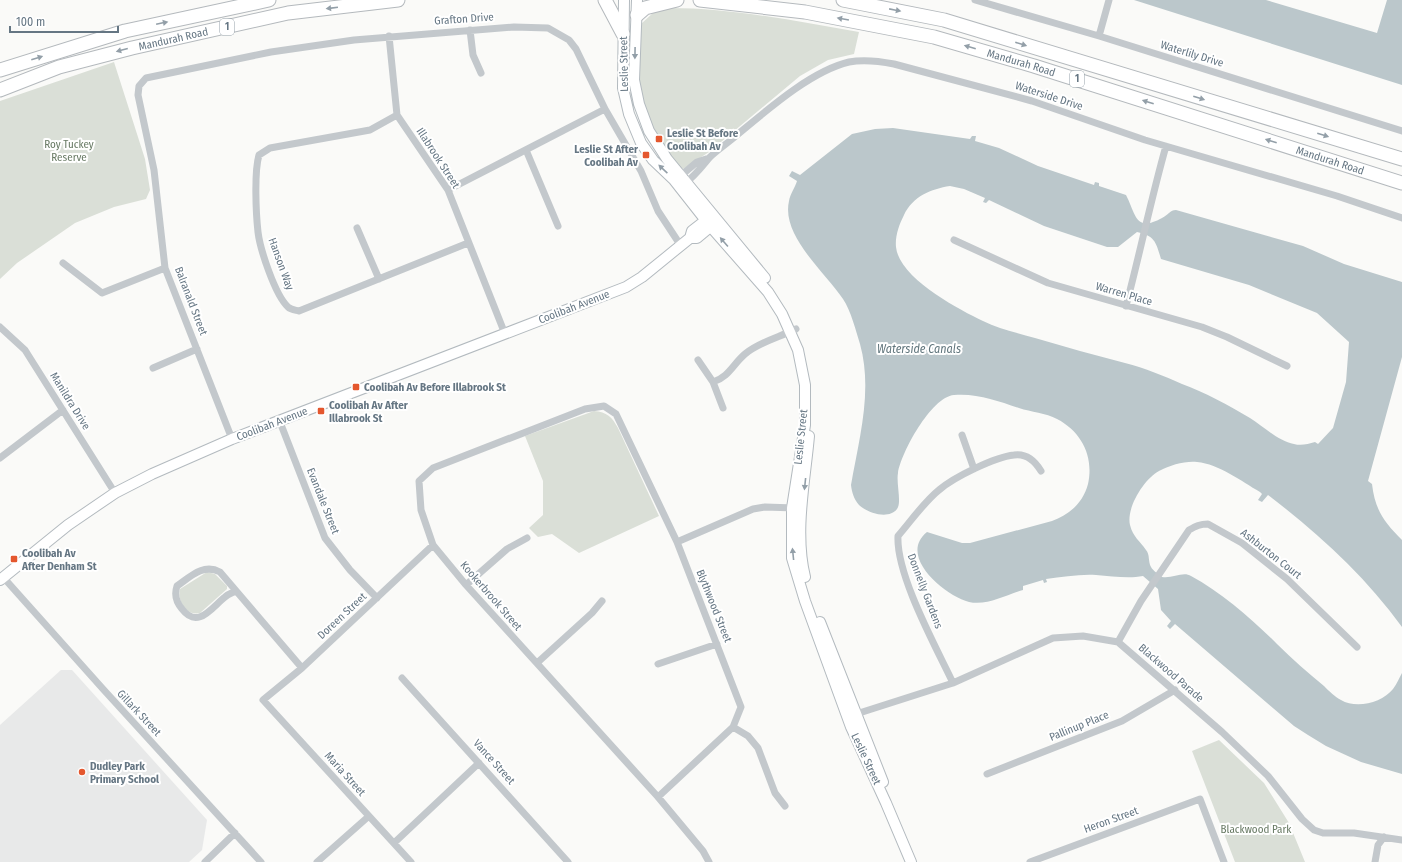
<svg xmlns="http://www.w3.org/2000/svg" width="1402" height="862" font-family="'Fira Sans Condensed',sans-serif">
	<rect width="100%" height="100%" fill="#fafaf8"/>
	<!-- built -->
	<path fill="#e8e9e9" d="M61,670H72L207,820L202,850L189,862H0V725Z"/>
	<!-- green -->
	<path fill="#dadfd7" d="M663,8C728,7 795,21 859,32L854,54L828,60L800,76L709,152L683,169C674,163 669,155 663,146C633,106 638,71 641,24L654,12Z
		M114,62L145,159L150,190L146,199L114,207L75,223L17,263L0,279V101Z
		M594,411C607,412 612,417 618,428L659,516L579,553L552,534L538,537L529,528L543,515V481L525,436Z
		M207,572L215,574L227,586V589L200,613C186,616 177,601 180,589Z
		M1219,740L1264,783L1289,823L1305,862H1235L1192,751Z"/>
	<!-- water -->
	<path fill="#bbc7cb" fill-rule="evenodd" d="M1134,0H1266L1377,33L1387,0H1402V85Z
		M893,128L970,139L972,136H976L975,141L999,148L1038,166L1094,185L1095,182L1099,183V186L1126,195C1136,214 1135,233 1162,218C1168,215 1170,210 1176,210L1303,246L1344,264L1402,282V357L1368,481L1372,484C1375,510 1384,522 1402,540V627C1365,576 1318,533 1268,495L1262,502L1258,500L1262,494L1260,492C1241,481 1219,464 1197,462C1184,461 1171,465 1159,471C1144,479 1126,508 1130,525C1133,537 1140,541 1146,550C1150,554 1148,562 1151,567C1153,571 1159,574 1162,577C1172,579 1183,571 1191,576C1221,592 1253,620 1277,644C1292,659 1308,673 1324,686C1329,691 1335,697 1341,700C1356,709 1382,703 1393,689C1397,684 1399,678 1402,673V774L1361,762L1326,746L1308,735L1294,726L1175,624L1170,629L1167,626L1171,621L1161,610L1158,589L1143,576C1128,579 1112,576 1096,575C1080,574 1063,577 1046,579L1047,582L1044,583L1043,580L1023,586V590C1006,595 987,606 969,602C945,596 897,556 927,532L962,543H970L1052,521C1069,515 1083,503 1088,484C1094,457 1082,432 1057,419C1046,413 1031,412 1019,408C998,401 977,393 954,395C931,397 901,453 898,473C896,483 902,503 897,509C889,520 867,513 859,505C854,499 852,493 851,485C859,439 873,391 860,344C856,331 851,311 843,299C825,272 781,236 789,201C790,194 795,188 797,181L789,176L792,171L800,175L852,134L875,129ZM950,186L964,189L985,198L983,202L986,203L989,200L1044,226L1107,247H1118L1137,232C1155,236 1156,242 1161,259L1249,285L1317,313L1349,342L1346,382L1333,428L1318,444L1315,442C1308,444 1301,446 1294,444C1278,441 1263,426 1250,418C1230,406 1204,392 1182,384C1164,376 1145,368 1125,363C1095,355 1065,347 1035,338C1018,333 999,329 983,321C958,309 899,278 896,247C895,236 899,225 904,215C913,196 931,189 950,186Z"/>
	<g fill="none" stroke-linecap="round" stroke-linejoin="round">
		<defs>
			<path id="secondary" d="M624,0L623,88L629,114L641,143L653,160L674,180L711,227L768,292L782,314L798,350L805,385V425L792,508V558L805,601L851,727L886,803L911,862
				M637,0L634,80L639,104L649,131L667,159L765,278
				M690,238H697L715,223
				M805,577C794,532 805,481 809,436
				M0,580L68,525L115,493L152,474L232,439L626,287L642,277L690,238L692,231L710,217
				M820,622L883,782"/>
			<g id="highway">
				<path d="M605,0L623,34"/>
				<path id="s1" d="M700,0L805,12L934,37L1034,66L1402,183"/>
				<path d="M843,0L944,20L1402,159"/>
				<path d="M637,15L645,8L677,0"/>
				<path d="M0,70L125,31L269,0"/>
				<path id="s2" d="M0,90L59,67L132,48L288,13L398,0"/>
			</g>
		</defs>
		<!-- secondary casing -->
		<use href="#secondary" stroke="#b3babf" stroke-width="12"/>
		<!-- highway casing -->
		<use href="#highway" stroke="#b4b9bd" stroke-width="15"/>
		<!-- street -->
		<path stroke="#c3c8cc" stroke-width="7" d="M975,0L1099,36L1402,131
			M470,30L473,55L481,73
			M389,36L397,115L448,190L505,334
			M1099,36L1109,0
			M397,115L370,130L270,148L259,155C254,172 256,214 258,232C260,249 275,295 288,307C291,310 295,310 299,311L468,243
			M526,150L558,226
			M678,178L697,162L709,158
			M684,184C695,176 700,169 709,158C717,150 728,143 737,135C767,110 811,71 849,62C864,59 879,61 894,64L1032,101L1145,140L1337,196L1402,218
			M448,190L605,109
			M357,228L379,279
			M954,240L1048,283L1202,327L1227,337L1287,366
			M63,263L102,293L165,268
			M1126,306C1140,253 1151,199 1166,146
			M0,327L25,350L115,493
			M698,360L713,382L723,408
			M153,368L197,349
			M713,382C729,377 733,364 745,354C759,342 780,337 796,329
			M280,422L325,538L350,570L377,598
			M962,435L974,469
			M232,439L165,268L154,170L138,95L139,86L146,78L271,52L354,40L514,27L548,28L569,40L576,49L605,109L641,171L658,211L681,246
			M0,458L63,410
			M677,542L753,509L765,507L795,508
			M3,577L103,689L261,862
			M466,585L507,549L527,538
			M236,591C232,593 228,594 225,597C212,607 198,630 182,609C176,602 174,595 177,586C190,577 203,563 220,572L302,668
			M1118,642L1141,601L1189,530C1196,526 1200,524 1208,524L1242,543L1287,579L1357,647
			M537,663L592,613L602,601
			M658,664L717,644
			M402,678L568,862
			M953,683C936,647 896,575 898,536C911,521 924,502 939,490C954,477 995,457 1014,455C1027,453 1035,461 1041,471
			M853,715L953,683L1053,638L1083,636L1118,642L1222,732L1268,776L1302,819L1314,830L1323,833H1354L1402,840
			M733,727L748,736L758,748L775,793L785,806
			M987,774L1122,721L1175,690
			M658,797L733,727L741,707L677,542L616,414L604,406L585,409L433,468L419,481L421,510L433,545L466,585L658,797L703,851L709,862
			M394,843L479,763
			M205,862L235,833
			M317,862L369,816
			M411,862L263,700L302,668L433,545
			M1030,862L1200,799L1224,862
			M1375,862L1378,845L1384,837"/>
		<!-- secondary -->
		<use href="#secondary" stroke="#fff" stroke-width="10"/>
		<!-- highway -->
		<use href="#highway" stroke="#fff" stroke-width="13"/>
	</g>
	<!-- one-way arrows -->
	<defs><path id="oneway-solid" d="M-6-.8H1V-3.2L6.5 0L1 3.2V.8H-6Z"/></defs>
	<g fill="#939fa8">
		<use href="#oneway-solid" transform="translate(332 8) rotate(173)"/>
		<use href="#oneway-solid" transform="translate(895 10) rotate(11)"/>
		<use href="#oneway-solid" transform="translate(843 19) rotate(-170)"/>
		<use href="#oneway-solid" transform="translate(162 23) rotate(-12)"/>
		<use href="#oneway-solid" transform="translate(1021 44) rotate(17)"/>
		<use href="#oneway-solid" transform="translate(970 47) rotate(-164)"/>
		<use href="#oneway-solid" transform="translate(122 50) rotate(165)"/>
		<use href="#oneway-solid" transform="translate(635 53) rotate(91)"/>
		<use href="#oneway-solid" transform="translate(37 58) rotate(-17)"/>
		<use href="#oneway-solid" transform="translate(1199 98) rotate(17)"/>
		<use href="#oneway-solid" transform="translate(1148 102) rotate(-162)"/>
		<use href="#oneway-solid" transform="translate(1323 135) rotate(17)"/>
		<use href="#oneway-solid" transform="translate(1271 141) rotate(-162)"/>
		<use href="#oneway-solid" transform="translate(663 169) rotate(-137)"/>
		<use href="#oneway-solid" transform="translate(724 242) rotate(-131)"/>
		<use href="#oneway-solid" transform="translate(805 484) rotate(96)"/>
		<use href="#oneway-solid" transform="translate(793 554) rotate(-96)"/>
	</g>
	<!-- markers -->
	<g fill="#e4572e" stroke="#fff" stroke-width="1.5">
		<rect x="655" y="135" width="8" height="8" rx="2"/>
		<rect x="642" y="151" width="8" height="8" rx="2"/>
		<rect x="352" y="383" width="8" height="8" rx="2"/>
		<rect x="317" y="407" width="8" height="8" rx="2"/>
		<rect x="10" y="555" width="8" height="8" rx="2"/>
		<circle cx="82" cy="772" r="4"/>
	</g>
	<g text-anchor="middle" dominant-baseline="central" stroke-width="4" stroke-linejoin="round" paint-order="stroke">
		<!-- shield labels -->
		<g fill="#fff" stroke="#939fa8" stroke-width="1">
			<rect x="220" y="19" width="14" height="16" rx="3"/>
			<rect x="1070" y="71" width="14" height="16" rx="3"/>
		</g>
		<g font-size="10" font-weight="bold" fill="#657683">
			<text x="227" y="27">1</text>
			<text x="1077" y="79">1</text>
		</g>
		<!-- street labels -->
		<g font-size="11" fill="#657683" stroke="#fff">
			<text transform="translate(464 19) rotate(-4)">Grafton Drive</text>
			<text stroke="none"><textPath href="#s2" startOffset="181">Mandurah Road</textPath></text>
			<text transform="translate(1192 54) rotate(17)">Waterlily Drive</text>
			<text stroke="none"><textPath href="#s1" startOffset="328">Mandurah Road</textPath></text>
			<text transform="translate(624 64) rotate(-91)">Leslie Street</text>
			<text transform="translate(1049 96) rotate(18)">Waterside Drive</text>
			<text transform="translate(438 158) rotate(57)">Illabrook Street</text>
			<text stroke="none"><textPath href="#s1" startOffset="652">Mandurah Road</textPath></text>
			<text transform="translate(281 264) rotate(70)">Hanson Way</text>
			<text transform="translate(1124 294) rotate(16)">Warren Place</text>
			<text transform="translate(191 301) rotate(69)">Balranald Street</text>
			<text transform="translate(574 307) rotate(-21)">Coolibah Avenue</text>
			<text transform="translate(70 401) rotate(58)">Manildra Drive</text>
			<text transform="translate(272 424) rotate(-21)">Coolibah Avenue</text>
			<text transform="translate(801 437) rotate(-84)">Leslie Street</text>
			<text transform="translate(323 501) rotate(68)">Evandale Street</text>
			<text transform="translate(1271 554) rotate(38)">Ashburton Court</text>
			<text transform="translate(925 591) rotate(69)">Donnelly Gardens</text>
			<text transform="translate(491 596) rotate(49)">Kookerbrook Street</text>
			<text transform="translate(714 606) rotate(68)">Blythwood Street</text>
			<text transform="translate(342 616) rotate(-43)">Doreen Street</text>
			<text transform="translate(1171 673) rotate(41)">Blackwood Parade</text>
			<text transform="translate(139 713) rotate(47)">Gillark Street</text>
			<text transform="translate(1079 726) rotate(-22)">Pallinup Place</text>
			<text transform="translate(866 759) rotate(65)">Leslie Street</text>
			<text transform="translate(494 762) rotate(48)">Vance Street</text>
			<text transform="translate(345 774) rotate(48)">Maria Street</text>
			<text transform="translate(1111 820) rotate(-20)">Heron Street</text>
		</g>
		<!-- poi labels -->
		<g font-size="11" font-weight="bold" fill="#657683" stroke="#fff" text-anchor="start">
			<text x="667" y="133">Leslie St Before<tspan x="667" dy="13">Coolibah Av</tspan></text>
			<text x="638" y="149" text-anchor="end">Leslie St After<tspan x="638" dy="13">Coolibah Av</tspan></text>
			<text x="364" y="387">Coolibah Av Before Illabrook St</text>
			<text x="329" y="405">Coolibah Av After<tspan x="329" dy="13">Illabrook St</tspan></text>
			<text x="22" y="553">Coolibah Av<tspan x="22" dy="13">After Denham St</tspan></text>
			<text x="90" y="766">Dudley Park<tspan x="90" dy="13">Primary School</tspan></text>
		</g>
		<!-- park labels -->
		<g font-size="11" fill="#687a64" stroke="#fff">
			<text x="69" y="144">Roy Tuckey<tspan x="69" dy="13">Reserve</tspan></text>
			<text x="1256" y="829">Blackwood Park</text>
		</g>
		<!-- water labels -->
		<g font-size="12" font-style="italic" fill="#60757c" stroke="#fff">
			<text x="919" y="349">Waterside Canals</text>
		</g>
	</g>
	<!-- scale -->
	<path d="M10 26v6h108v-6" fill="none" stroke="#657683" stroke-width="2"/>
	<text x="16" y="26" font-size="12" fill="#657683" stroke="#ffffff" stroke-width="3" paint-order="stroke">100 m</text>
</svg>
